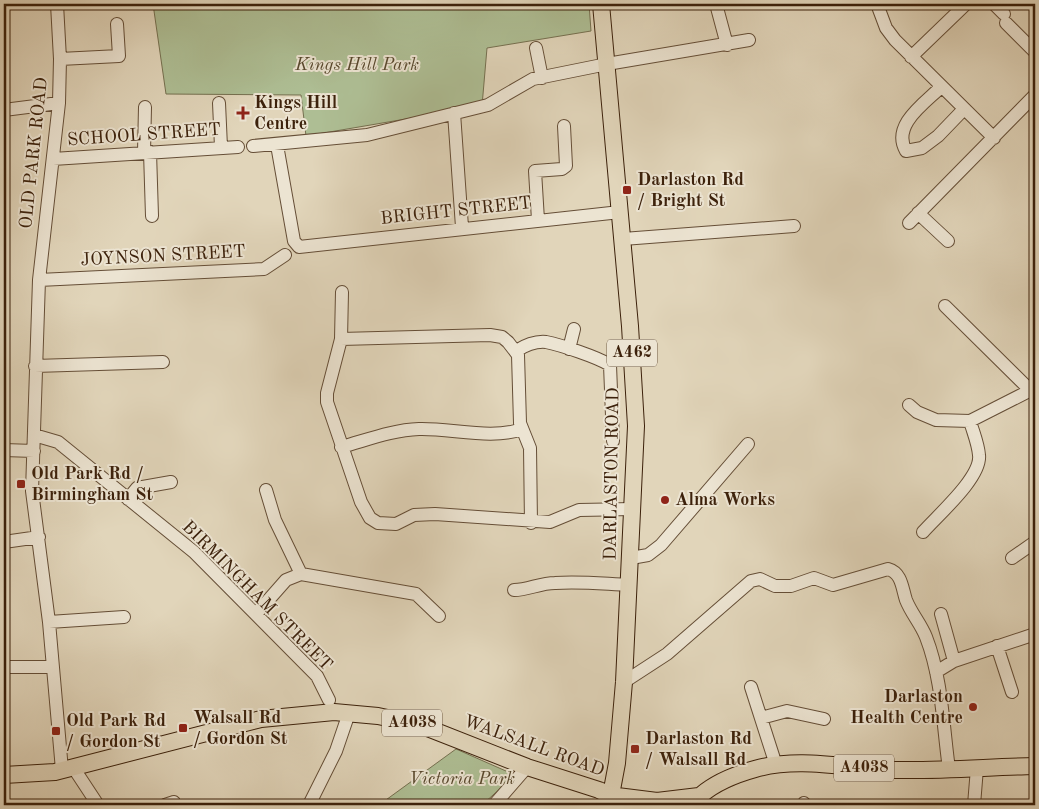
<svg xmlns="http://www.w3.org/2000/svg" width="1039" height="809" font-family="'Old Standard TT',serif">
	<rect width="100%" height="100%" fill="#e1d5ba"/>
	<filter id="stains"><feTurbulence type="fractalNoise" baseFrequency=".004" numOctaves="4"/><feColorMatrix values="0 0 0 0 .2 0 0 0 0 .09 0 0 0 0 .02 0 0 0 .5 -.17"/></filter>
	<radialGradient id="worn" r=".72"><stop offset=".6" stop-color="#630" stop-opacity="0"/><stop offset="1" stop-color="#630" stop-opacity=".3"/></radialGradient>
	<!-- park -->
	<path fill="#aebe94" stroke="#757050" d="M153,4H426V9L466,4H589L591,31L487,48L482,106L306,136L301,95L166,94Z
		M456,749L515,775L482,805H379Z"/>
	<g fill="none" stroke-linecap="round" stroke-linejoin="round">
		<defs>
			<path id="minor" d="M57,4L60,59L59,103L39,280L32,491L49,622L62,770
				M716,4L727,45
				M877,4L886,28L895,40L994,138
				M994,4L1004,14
				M1006,23L1035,52
				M536,48L542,78
				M911,57L966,4
				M60,59L119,56L117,24
				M941,87C925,103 891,125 906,151L922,148L938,136L964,109
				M219,103L221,147
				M4,110L59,103
				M454,113L462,227
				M277,145L294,241L299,247L620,212
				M253,146L367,135L488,105L533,79L607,64L749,40
				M144,152L145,107
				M150,152L152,216
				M53,159L238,147
				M918,213L948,241
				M538,220L535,171L562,169L566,166L564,126
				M909,223L1035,95
				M623,239L794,226
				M39,280L264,269L285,255
				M342,292L341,339L327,393V402L361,502L370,518L378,523L396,524L414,515L435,514L550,522L579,510L633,509
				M945,306L1031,391
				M341,339L490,335L502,337L508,342L518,355L520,423L530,448L531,523
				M569,349L574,329
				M516,351C524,346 536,341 546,342C561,345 597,357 610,365L613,441
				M35,366L163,362
				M909,405L917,412L936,420L970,421L1035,388
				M34,435L58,442L194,552L317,676L329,700
				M341,447C367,440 392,430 419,429C451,428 492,440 522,429
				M4,450L34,451
				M128,499L137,488L171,482
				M923,532C938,515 982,477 979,455C978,443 973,432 970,421
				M4,542L39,537
				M631,558L648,555L661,545L748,444
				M1012,558L1035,542
				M301,574L416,594L439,616
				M514,590C528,590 540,583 555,583C580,581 605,584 630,585
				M256,614L286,580L301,574L275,520L266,490
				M941,614L954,661
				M49,622L124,617
				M997,646L1012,692
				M4,667H53
				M936,672L954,661L1035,634
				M624,682L667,654L751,581L760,579L775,586H791L814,578L833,585L888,569C902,573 902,588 906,600C911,613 921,624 926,637C942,678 943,726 949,769
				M751,687L776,765
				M761,718L787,711L824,719
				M73,767L98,805
				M165,805L174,802
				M309,805L336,751L349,713
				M494,805L527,767
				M803,805L804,803
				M974,805L977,768"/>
			<path id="major" d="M601,4L630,326L636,426L624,682L617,763L611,795
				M4,775L55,772L261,719L334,712L378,716L420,725L527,767L599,790L629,805
				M617,796L657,801L699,796
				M690,805C696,803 696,799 701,795C715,783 737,774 755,769C800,756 849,769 895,770C942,771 989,767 1035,766"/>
		</defs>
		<!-- minor casing -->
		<use href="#minor" stroke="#654e37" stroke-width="14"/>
		<!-- major casing -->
		<use href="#major" stroke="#3c210b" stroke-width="18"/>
		<!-- minor -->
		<use href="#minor" stroke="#ece4d2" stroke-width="12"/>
		<!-- major -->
		<use href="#major" stroke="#e1d5ba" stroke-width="16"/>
	</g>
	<!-- markers -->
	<g fill="#8f2418" stroke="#ece4d2" stroke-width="2">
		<path d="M240.5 105.5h5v5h5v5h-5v5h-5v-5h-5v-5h5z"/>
		<rect x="622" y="185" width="10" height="10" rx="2.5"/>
		<rect x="16" y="479" width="10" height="10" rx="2.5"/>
		<circle cx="665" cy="500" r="5"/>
		<circle cx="973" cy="707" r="5"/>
		<rect x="178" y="723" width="10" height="10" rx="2.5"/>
		<rect x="51" y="726" width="10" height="10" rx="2.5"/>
		<rect x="630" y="744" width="10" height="10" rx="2.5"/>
	</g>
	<g text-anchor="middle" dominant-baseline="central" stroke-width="4" stroke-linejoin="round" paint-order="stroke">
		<!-- shield labels -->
		<g fill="#ece4d2" stroke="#715c47" stroke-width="1">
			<rect x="607" y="339.5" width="50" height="27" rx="4"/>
			<rect x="382" y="709.5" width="60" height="27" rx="4"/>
			<rect x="834" y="754.5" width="60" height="27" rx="4"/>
		</g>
		<g font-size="16" font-weight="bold" fill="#3c210b">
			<text x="632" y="353">A462</text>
			<text x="412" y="723">A4038</text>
			<text x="864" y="768">A4038</text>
		</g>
		<!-- park labels -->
		<g font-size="18" font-style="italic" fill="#58482d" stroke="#ece4d2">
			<text x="357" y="65">Kings Hill Park</text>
			<text x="462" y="779">Victoria Park</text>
		</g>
		<!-- poi labels -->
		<g font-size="18" font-weight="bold" fill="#3c210b" stroke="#ece4d2" text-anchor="start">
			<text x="254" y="103">Kings Hill<tspan x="254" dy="21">Centre</tspan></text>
			<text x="637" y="180">Darlaston Rd<tspan x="637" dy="21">/ Bright St</tspan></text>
			<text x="31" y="474">Old Park Rd /<tspan x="31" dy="21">Birmingham St</tspan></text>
			<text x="675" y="500">Alma Works</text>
			<text x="963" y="697" text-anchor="end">Darlaston<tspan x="963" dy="21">Health Centre</tspan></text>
			<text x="193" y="718">Walsall Rd<tspan x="193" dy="21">/ Gordon St</tspan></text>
			<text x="66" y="721">Old Park Rd<tspan x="66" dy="21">/ Gordon St</tspan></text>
			<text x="645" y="739">Darlaston Rd<tspan x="645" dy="21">/ Walsall Rd</tspan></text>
		</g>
		<!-- street labels -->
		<g font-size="18" fill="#3c210b" stroke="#ece4d2">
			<text transform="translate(144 135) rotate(-4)">SCHOOL STREET</text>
			<text transform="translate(34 153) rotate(-84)">OLD PARK ROAD</text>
			<text transform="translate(456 211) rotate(-6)">BRIGHT STREET</text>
			<text transform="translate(163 256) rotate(-3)">JOYNSON STREET</text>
			<text transform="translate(612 474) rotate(-89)">DARLASTON ROAD</text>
			<text transform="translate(257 596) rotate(45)">BIRMINGHAM STREET</text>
			<text transform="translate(534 746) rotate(20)">WALSALL ROAD</text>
		</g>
	</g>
	<!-- margin -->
	<rect width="1039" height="809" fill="none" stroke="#e1d5ba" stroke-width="20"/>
	<rect x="5" y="5" width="1029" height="799" fill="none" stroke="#3c210b" stroke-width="2.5"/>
	<rect x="10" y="10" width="1019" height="789" fill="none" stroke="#3c210b"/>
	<rect width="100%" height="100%" filter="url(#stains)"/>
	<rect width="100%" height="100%" fill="url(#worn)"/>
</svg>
